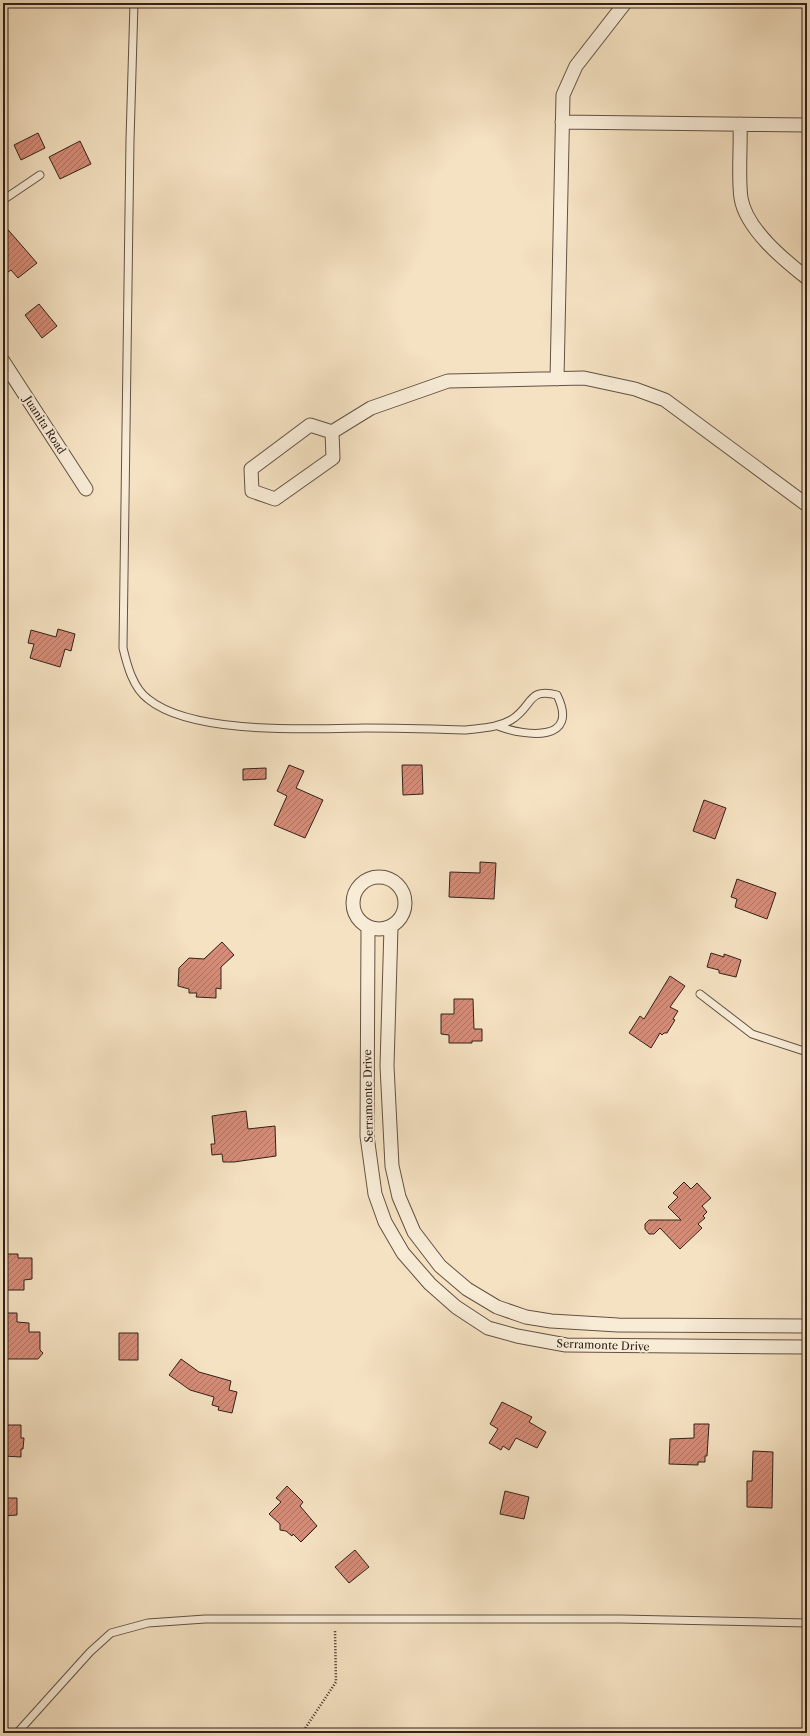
<svg xmlns="http://www.w3.org/2000/svg" width="810" height="1736" font-family="'Libre Caslon Text',serif">
	<defs>
		<pattern id="building-hatch" width="6" height="6" patternUnits="userSpaceOnUse"><rect width="6" height="6" fill="#d68c78"/><path d="M-1 1l2-2M0 6l6-6M5 7l2-2" fill="none" stroke="#ae7262"/></pattern>
	</defs>
	<rect width="100%" height="100%" fill="#f5e2c2"/>
	<filter id="stains"><feTurbulence type="fractalNoise" baseFrequency=".005" numOctaves="4"/><feColorMatrix values="0 0 0 0 .2 0 0 0 0 .09 0 0 0 0 .02 0 0 0 .5 -.17"/></filter>
	<radialGradient id="worn" r=".72"><stop offset=".6" stop-color="#630" stop-opacity="0"/><stop offset="1" stop-color="#630" stop-opacity=".3"/></radialGradient>
	<!-- building -->
	<path fill="url(#building-hatch)" stroke="#32211a" d="M38,133L45,148L21,160L14,145Z
		M80,141L91,164L60,179L49,157Z
		M3,224L37,263L18,278L11,270L8,272L3,266Z
		M39,304L57,326L42,338L25,315Z
		M58,629L75,634L71,651L65,649L60,667L30,658L34,644L28,643L31,630L56,637Z
		M289,765L304,771L296,788L323,800L305,838L274,825L287,796L277,791Z
		M402,765H422L423,794L403,795Z
		M266,768V779L243,780V769Z
		M704,800L726,808L715,839L693,831Z
		M480,862L496,863L494,899L449,897L450,872L480,873Z
		M737,879L776,893L767,919L735,907L737,899L731,897Z
		M222,942L234,955L221,967V989L216,988V998L196,997L197,993H189V989L178,986L179,968L189,958L204,959Z
		M711,953L724,957V954L741,960L736,977L719,973V970L707,967Z
		M670,976L685,986L670,1007L678,1011L673,1019L675,1020L667,1033H664L662,1035L660,1033L651,1048L629,1033L640,1016L644,1019Z
		M454,999H473L474,1029H482V1041H472V1043H449V1035L441,1034V1014H454Z
		M246,1111L248,1129L275,1126L276,1156L234,1162H223L222,1154L212,1155L211,1144H215L212,1116Z
		M684,1182L691,1189L697,1183L711,1198L702,1206L707,1212L703,1216L705,1218L698,1224L702,1228L680,1249L660,1228L654,1234H649L645,1229V1224L649,1220H681L668,1207L678,1197L673,1193Z
		M3,1254H18V1258H32V1279L24,1280V1290H3Z
		M3,1313H17V1322L29,1323V1332H40V1350L43,1353L38,1359H3Z
		M119,1333H138V1360H119Z
		M181,1359L199,1372L231,1381L229,1390L237,1392L232,1413L218,1410L219,1407L212,1405L214,1397L190,1390L169,1375Z
		M502,1402L532,1417L529,1422L546,1432L537,1448L516,1438L509,1450L503,1446L501,1450L489,1443L498,1429L490,1424Z
		M694,1424H709L707,1456H705V1462H698V1465L669,1464L670,1439L694,1438Z
		M3,1425H21V1438H24L23,1449H21V1457L3,1456Z
		M753,1451L773,1452L772,1508L747,1507V1481H752Z
		M287,1486L303,1502L300,1506L317,1526L301,1542L293,1534L292,1536L286,1531L280,1530V1524L269,1514L281,1502L276,1498Z
		M505,1491L529,1497L524,1519L500,1514Z
		M3,1498H17V1515L3,1516Z
		M355,1550L369,1567L349,1583L335,1567Z"/>
	<g fill="none" stroke-linecap="round" stroke-linejoin="round">
		<defs>
			<path id="service" d="M134,3L130,140L123,648C127,665 133,688 148,699C192,735 309,729 365,728C399,728 432,729 466,730C481,728 497,728 511,720C533,707 527,687 557,695C580,742 527,737 498,726
				M3,200L40,175
				M700,994L752,1034L807,1052
				M17,1733L90,1652L111,1633L148,1623L205,1619H621L807,1623"/>
			<path id="minor" d="M562,122L807,125
				M740,124C741,146 738,178 741,198C746,229 784,260 807,278
				M3,361L86,489
				M557,379L563,95L576,66L625,3
				M332,432L333,458L275,499L252,491L251,469L310,425L332,432L371,408L448,381L584,378L635,389L665,400L807,505
				M353 903a26 26 0 1 1 52 0a26 26 0 1 1-52 0Z
				M391,927L387,1066L392,1166L399,1197L414,1232L440,1266L467,1289L497,1307L526,1317L551,1321L618,1325L807,1326
				M368,928L367,1136L375,1194L385,1222L403,1253L430,1284L456,1307L488,1328L517,1336L566,1345L807,1347"/>
		</defs>
		<!-- service casing -->
		<use href="#service" stroke="#635144" stroke-width="9"/>
		<!-- minor casing -->
		<use href="#minor" stroke="#635144" stroke-width="15"/>
		<!-- path -->
		<path stroke="#32211a" stroke-width="2.5" stroke-dasharray="1 2" stroke-linecap="butt" d="M302,1733L336,1682L335,1630"/>
		<!-- service -->
		<use href="#service" stroke="#f8ecd7" stroke-width="7"/>
		<!-- minor -->
		<use href="#minor" stroke="#f8ecd7" stroke-width="13"/>
	</g>
	<g text-anchor="middle" dominant-baseline="central" stroke-width="4" stroke-linejoin="round" paint-order="stroke">
		<!-- street labels -->
		<g font-size="11" fill="#32211a" stroke="#f8ecd7">
			<text transform="translate(45 425) rotate(57)">Juanita Road</text>
			<text transform="translate(368 1096) rotate(-91)">Serramonte Drive</text>
			<text transform="translate(603 1345) rotate(2)">Serramonte Drive</text>
		</g>
	</g>
	<!-- margin -->
	<rect width="810" height="1736" fill="none" stroke="#f5e2c2" stroke-width="16"/>
	<rect x="4" y="4" width="802" height="1728" fill="none" stroke="#32211a" stroke-width="2"/>
	<rect x="8" y="8" width="794" height="1720" fill="none" stroke="#32211a"/>
	<rect width="100%" height="100%" filter="url(#stains)"/>
	<rect width="100%" height="100%" fill="url(#worn)"/>
</svg>
